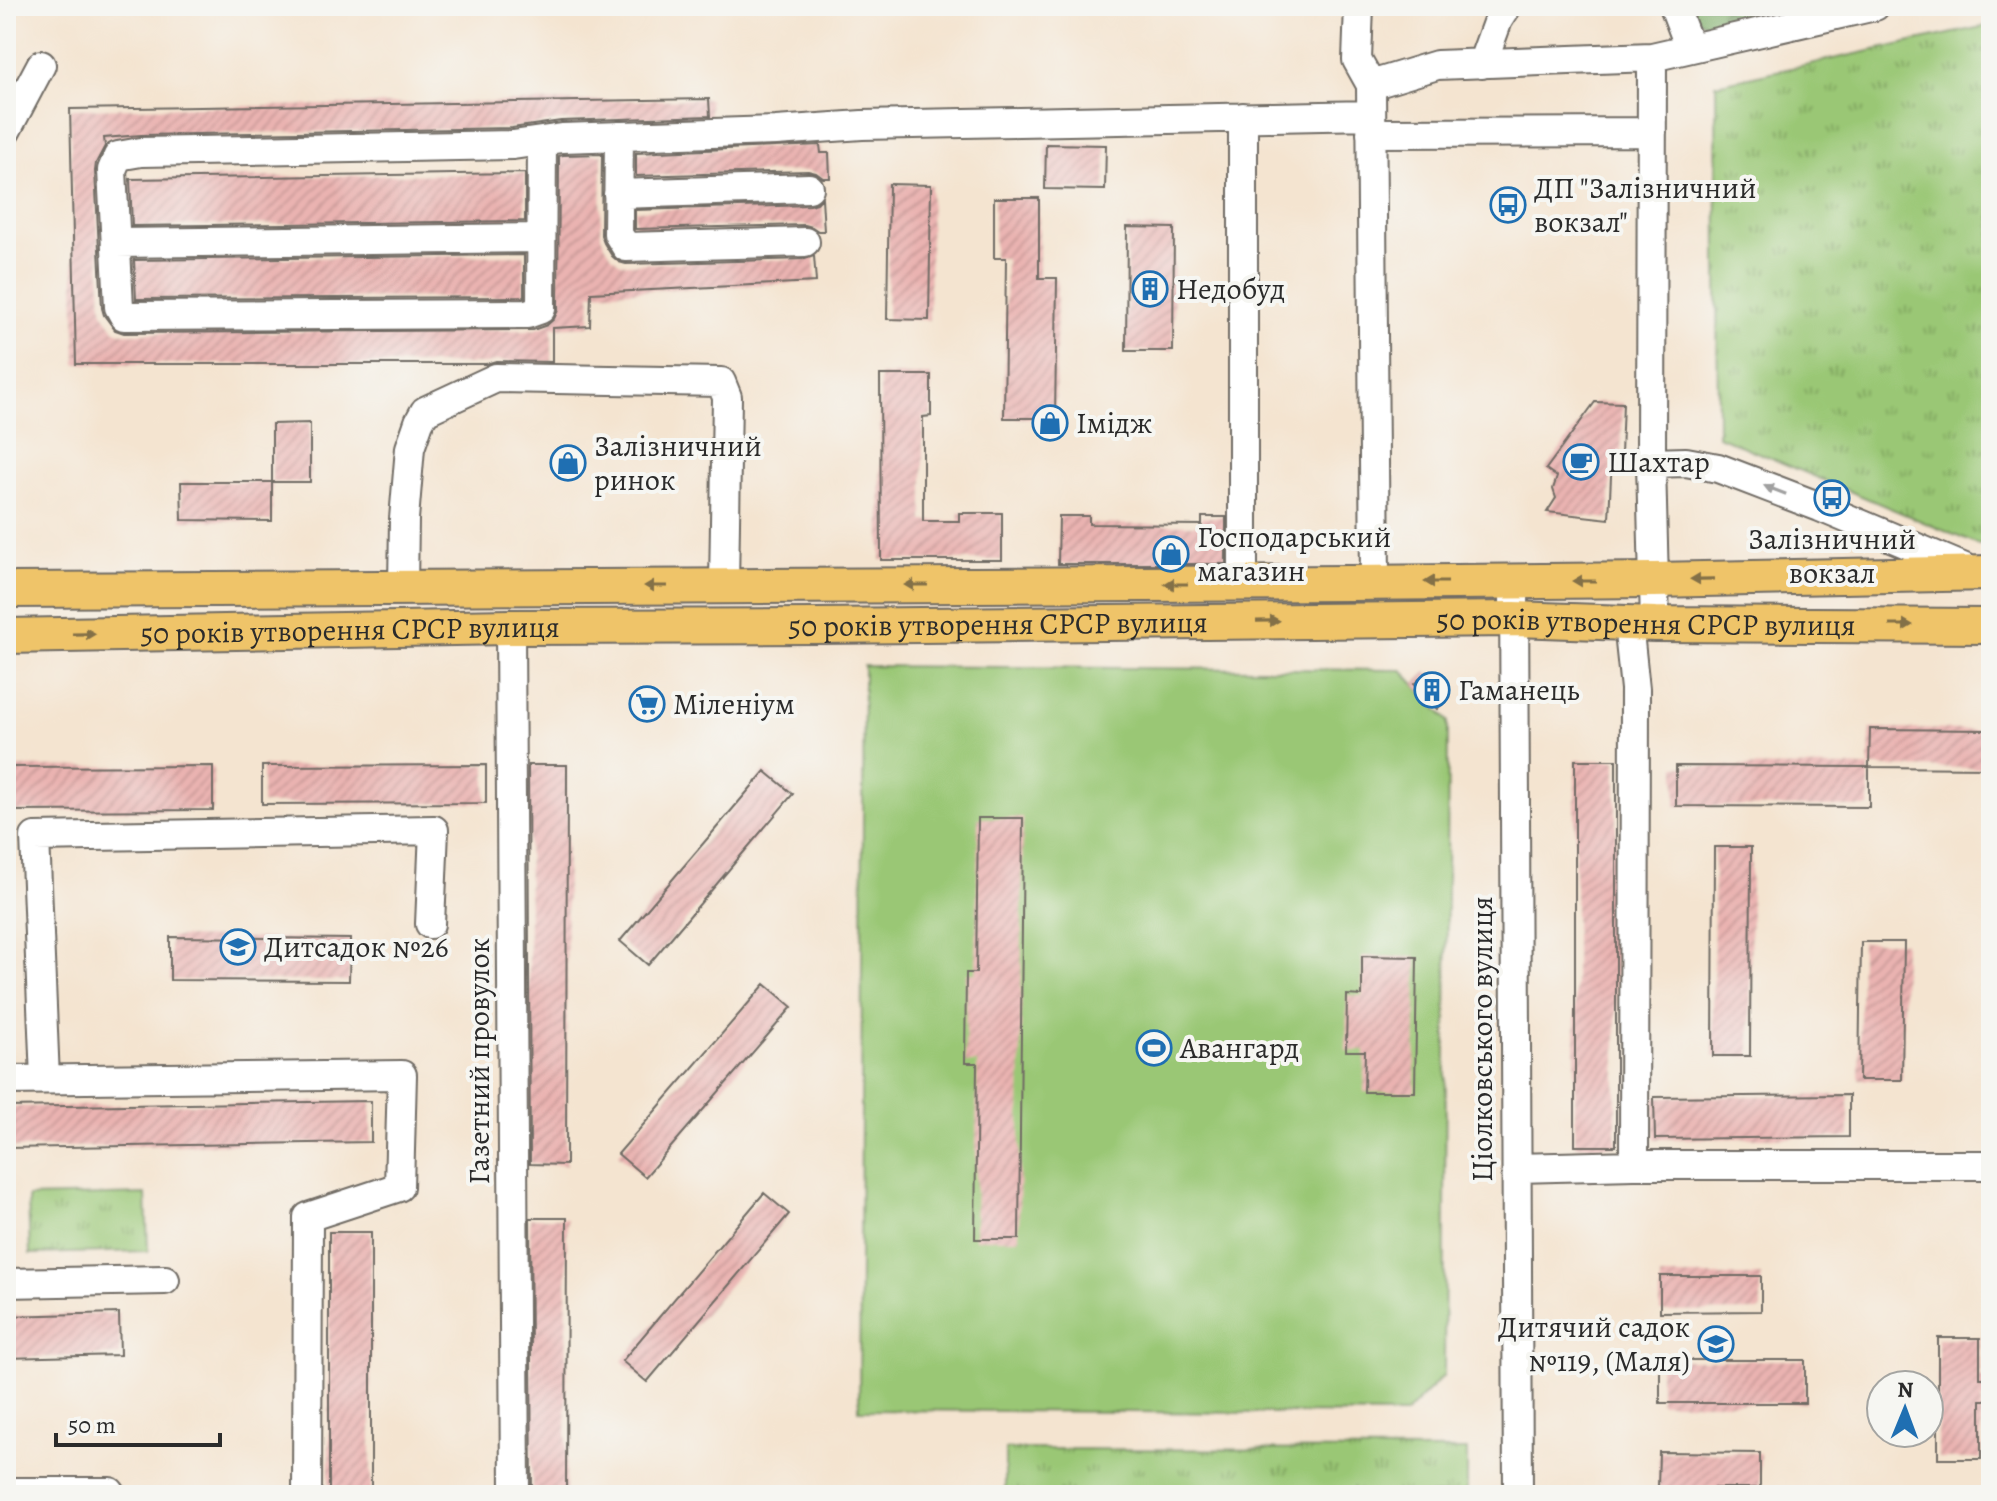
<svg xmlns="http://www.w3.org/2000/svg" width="1997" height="1501" font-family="Alegreya,serif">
	<defs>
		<pattern id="forest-firs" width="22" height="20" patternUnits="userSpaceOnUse" patternTransform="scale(2)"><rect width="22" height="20" fill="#7bac66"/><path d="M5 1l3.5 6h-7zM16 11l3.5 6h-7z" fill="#658c54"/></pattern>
		<pattern id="park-tufts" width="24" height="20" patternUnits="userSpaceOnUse" patternTransform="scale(2)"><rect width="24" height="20" fill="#9ac774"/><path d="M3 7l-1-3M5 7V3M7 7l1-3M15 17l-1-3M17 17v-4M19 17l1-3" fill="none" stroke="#7ea25f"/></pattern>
		<pattern id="building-hatch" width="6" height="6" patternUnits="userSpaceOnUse" patternTransform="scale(2)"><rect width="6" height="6" fill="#eab3b1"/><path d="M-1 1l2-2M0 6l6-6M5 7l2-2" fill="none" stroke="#c99a98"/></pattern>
	</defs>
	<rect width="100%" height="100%" fill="#f6f6f2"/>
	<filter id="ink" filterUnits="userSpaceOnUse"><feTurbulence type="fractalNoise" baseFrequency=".0125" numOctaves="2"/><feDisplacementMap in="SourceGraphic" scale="16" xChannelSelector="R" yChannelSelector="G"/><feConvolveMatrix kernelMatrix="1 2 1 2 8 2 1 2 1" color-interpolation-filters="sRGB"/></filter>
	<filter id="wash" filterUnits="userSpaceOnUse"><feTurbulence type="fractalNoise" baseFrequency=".006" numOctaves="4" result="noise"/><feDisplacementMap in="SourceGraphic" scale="32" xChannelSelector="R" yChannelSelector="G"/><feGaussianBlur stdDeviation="1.8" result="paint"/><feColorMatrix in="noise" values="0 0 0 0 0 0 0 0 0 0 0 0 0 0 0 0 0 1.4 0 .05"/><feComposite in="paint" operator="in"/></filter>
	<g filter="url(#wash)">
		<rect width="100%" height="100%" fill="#f4e4d0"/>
		<!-- forest -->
		<path fill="url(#forest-firs)" stroke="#536c48" stroke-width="2" d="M1688,6H1834L1717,33L1687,11Z"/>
		<!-- park -->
		<path fill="url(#park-tufts)" stroke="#627950" stroke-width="2" d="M1991,25V544L1978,545L1718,436L1716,84Z
			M146,1194L148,1251L30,1254L28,1197Z
			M1005,1449L1467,1450V1495H1005Z"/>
		<!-- pitch -->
		<path fill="#9ac774" stroke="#627950" stroke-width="2" d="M864,666L1402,670L1448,721L1444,1375L1405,1414L859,1410Z"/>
		<g id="blocks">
			<!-- building -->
			<path fill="url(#building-hatch)" d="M709,99L710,116L561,121L512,128L141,135L104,138L105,146L96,163L95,171L102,308L104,315L115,330L124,333L533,330L547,325L554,319L558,310L559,163V156L563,155L602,154L601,235L604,243L612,256L619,262L626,264L805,259L814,256L816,282L591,293L590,326L552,328V362L496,361L486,364H76L70,109Z
				M1046,144L1106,145L1105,190L1045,189Z
				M820,145L821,153H829L830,178H823L816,173L808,171L636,176V153Z
				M525,173V221L132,226L130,179Z
				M889,184L931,185L929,320L887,319Z
				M1498,196L1518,197V214L1498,213Z
				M822,198L824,231H818L812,227L805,225L635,229V210L810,205L817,203Z
				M994,198H1039V278H1057L1055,418H1004L1006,258H994Z
				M1127,227L1174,228L1173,351H1126Z
				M524,255V297L136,299L134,260Z
				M880,375H931V416L923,417V521H959V513H1002V560H881Z
				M1595,402L1623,403L1621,454L1612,455L1609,519L1547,512L1556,498L1553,489L1557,477L1546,469Z
				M310,423V482H272V424Z
				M181,482H272V521L182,520Z
				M1059,516H1089V524L1202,525V517H1226V564H1058Z
				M1427,672L1450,697L1437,709L1414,684Z
				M1870,729L1991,730V768L1869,767Z
				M1575,760H1616V1146H1575Z
				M486,765V803L262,804V766Z
				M528,765H567L566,1165L530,1164Z
				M213,766V810L6,811V767Z
				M1676,766L1869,767V807L1676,806Z
				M765,771L793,794L648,965L620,941Z
				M978,818H1023L1019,1239H975L977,1063H965L966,973H976Z
				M1714,847H1751L1750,1056H1713Z
				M170,937L350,939L349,981L170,980Z
				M1861,942H1904L1902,1080H1859Z
				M1362,956L1417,957L1415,1092H1364L1365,1051H1346L1347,995L1362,996Z
				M765,984L792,1007L645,1177L618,1154Z
				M1849,1095V1137L1655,1139L1654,1097Z
				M371,1101V1142L6,1148V1107Z
				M764,1193L789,1214L647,1382L622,1361Z
				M530,1218H567L566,1495H532Z
				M329,1232H371V1495H329Z
				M1660,1276H1761V1311L1660,1312Z
				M119,1313L120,1355L6,1358V1316Z
				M1938,1338H1980V1378H1991V1400H1981V1459H1938Z
				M1660,1360H1805V1403H1660Z
				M1659,1452L1760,1453V1488H1658Z"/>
		</g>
	</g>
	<g filter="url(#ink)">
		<use href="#blocks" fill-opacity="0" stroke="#716c65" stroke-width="2"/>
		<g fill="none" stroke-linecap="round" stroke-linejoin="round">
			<defs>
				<path id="minor" d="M1359,6L1357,60L1371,85
					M1674,6L1690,48
					M1652,57L1651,463L1655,624
					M1482,64L1498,20L1507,6
					M1243,117V583
					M6,131L41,65
					M1371,133L1652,132
					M619,136L618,234L626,247L805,242
					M542,141L541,309L527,314L124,316L119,307L112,170L118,156L141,152L513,145L562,138L776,131L862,125L1371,115
					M618,194L809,188
					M116,243L541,238
					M1651,463L1686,462L1718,468L1820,507L1974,572
					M1514,582L1518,1495
					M1375,583L1371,85L1437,65L1652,57L1875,6
					M403,587L404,519L410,448L419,422L425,411L496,378L721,382L727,397L724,586
					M1628,623L1635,689L1634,1165
					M510,627L515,1495
					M45,1079L35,837L434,830L430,924
					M6,1080L402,1075L399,1187L308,1217L307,1495
					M1517,1168L1634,1165H1991
					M6,1283L165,1280
					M6,1492H110L112,1495"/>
				<g id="major">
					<path d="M6,590L1350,583L1654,580L1991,573"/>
					<path id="s1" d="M6,636L510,627L816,626L1514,619L1655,624L1991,626"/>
				</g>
			</defs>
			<!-- minor casing -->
			<use href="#minor" stroke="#716c65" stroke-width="32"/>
			<!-- major casing -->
			<use href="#major" stroke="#716c65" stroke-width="38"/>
			<!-- minor -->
			<use href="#minor" stroke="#fff" stroke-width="28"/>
			<!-- major -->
			<use href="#major" stroke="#efc469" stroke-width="34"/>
		</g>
		<!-- one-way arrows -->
		<defs><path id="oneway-solid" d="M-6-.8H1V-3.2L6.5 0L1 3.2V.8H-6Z" transform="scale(2)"/></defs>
		<use fill="#a0a0a0" href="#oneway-solid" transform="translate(1775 490) rotate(-159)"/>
		<g fill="#837047">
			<use href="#oneway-solid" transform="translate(1702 579) rotate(179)"/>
			<use href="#oneway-solid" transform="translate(1584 581) rotate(180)"/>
			<use href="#oneway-solid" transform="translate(1436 582) rotate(180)"/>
			<use href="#oneway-solid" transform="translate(1176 584) rotate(180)"/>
			<use href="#oneway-solid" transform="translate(916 585) rotate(180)"/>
			<use href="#oneway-solid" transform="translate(656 586) rotate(180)"/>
			<use href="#oneway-solid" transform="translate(1268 621) rotate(-1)"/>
			<use href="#oneway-solid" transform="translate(1901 625)"/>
			<use href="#oneway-solid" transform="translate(84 634) rotate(-1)"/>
		</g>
	</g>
	<!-- icons -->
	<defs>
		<symbol id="bus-ring" viewBox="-11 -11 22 22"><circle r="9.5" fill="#f6f6f2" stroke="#1f6fb2" stroke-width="1.5"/><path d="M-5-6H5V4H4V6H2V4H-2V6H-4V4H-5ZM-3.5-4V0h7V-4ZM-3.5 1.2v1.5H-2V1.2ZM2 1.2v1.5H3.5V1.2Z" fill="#1f6fb2"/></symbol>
		<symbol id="building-ring" viewBox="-11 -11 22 22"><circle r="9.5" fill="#f6f6f2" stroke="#1f6fb2" stroke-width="1.5"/><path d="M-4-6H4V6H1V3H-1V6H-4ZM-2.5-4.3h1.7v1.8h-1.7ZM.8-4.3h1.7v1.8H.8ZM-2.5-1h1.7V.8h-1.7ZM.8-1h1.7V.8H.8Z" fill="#1f6fb2"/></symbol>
		<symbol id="shop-ring" viewBox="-11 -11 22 22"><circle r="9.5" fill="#f6f6f2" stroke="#1f6fb2" stroke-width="1.5"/><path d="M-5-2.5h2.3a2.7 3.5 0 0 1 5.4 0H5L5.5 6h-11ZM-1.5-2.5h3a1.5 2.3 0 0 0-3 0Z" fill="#1f6fb2"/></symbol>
		<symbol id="cafe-ring" viewBox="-11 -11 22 22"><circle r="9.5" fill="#f6f6f2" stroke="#1f6fb2" stroke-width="1.5"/><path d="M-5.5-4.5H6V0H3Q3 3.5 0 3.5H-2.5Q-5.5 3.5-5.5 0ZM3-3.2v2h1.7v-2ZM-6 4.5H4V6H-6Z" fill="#1f6fb2"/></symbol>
		<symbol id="supermarket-ring" viewBox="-11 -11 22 22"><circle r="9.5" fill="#f6f6f2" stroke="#1f6fb2" stroke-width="1.5"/><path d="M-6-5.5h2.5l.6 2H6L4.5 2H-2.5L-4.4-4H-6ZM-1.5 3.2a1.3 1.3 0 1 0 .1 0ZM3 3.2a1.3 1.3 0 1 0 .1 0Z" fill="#1f6fb2"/></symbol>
		<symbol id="school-ring" viewBox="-11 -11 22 22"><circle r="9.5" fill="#f6f6f2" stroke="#1f6fb2" stroke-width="1.5"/><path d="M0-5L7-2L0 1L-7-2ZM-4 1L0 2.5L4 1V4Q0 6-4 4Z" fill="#1f6fb2"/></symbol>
		<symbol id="stadium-ring" viewBox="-11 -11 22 22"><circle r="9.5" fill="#f6f6f2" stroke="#1f6fb2" stroke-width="1.5"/><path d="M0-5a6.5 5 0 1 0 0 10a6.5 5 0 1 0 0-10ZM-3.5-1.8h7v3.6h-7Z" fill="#1f6fb2"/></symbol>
	</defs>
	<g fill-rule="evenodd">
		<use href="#bus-ring" x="1488" y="185" width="40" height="40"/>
		<use href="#building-ring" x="1130" y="269" width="40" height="40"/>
		<use href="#shop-ring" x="1030" y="403" width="40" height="40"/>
		<use href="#cafe-ring" x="1561" y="442" width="40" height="40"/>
		<use href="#shop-ring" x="548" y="443" width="40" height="40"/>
		<use href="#bus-ring" x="1812" y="478" width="40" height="40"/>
		<use href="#shop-ring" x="1151" y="534" width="40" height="40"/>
		<use href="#building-ring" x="1412" y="670" width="40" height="40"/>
		<use href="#supermarket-ring" x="627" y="684" width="40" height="40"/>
		<use href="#school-ring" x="218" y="927" width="40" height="40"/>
		<use href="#stadium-ring" x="1134" y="1028" width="40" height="40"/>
		<use href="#school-ring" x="1696" y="1324" width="40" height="40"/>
	</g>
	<g text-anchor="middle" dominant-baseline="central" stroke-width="8" stroke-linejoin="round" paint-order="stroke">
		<!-- poi labels -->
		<g font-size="30" fill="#2b2b2b" stroke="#f6f6f2" text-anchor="start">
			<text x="1534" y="188">ДП "Залізничний<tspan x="1534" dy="34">вокзал"</tspan></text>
			<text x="1176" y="289">Недобуд</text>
			<text x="1076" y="423">Імідж</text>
			<text x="594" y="446">Залізничний<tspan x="594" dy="34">ринок</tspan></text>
			<text x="1607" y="462">Шахтар</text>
			<text x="1197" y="537">Господарський<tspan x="1197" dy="34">магазин</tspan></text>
			<text x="1832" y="539" text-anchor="middle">Залізничний<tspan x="1832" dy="34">вокзал</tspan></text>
			<text x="1458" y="690">Гаманець</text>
			<text x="673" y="704">Міленіум</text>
			<text x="264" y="947">Дитсадок №26</text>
			<text x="1180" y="1048">Авангард</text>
			<text x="1690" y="1327" text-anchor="end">Дитячий садок<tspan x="1690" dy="34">№119, (Маля)</tspan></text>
		</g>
		<!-- street labels -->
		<g font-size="30" fill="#2b2b2b" stroke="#f6f6f2">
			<text stroke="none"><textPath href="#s1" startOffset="1640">50 років утворення СРСР вулиця</textPath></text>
			<text stroke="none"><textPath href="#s1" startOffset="992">50 років утворення СРСР вулиця</textPath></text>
			<text stroke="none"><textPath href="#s1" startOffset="344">50 років утворення СРСР вулиця</textPath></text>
			<text transform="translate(1482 1039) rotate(-90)">Ціолковського вулиця</text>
			<text transform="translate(479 1061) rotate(-90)">Газетний провулок</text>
		</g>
	</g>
	<!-- margin -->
	<rect width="1997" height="1501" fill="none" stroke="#f6f6f2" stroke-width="32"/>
	<!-- north arrow -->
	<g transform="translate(1905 1409) rotate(1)"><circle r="38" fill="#f6f6f2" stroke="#a5a5a2" stroke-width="2"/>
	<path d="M0-6L14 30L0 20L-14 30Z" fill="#1f6fb2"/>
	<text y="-12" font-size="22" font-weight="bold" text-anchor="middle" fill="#2b2b2b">N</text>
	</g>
	<!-- scale -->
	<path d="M56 1433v12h164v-12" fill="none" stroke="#2b2b2b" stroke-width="4"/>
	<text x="68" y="1433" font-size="24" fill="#2b2b2b" stroke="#f6f6f2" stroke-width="6" paint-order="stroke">50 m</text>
</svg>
